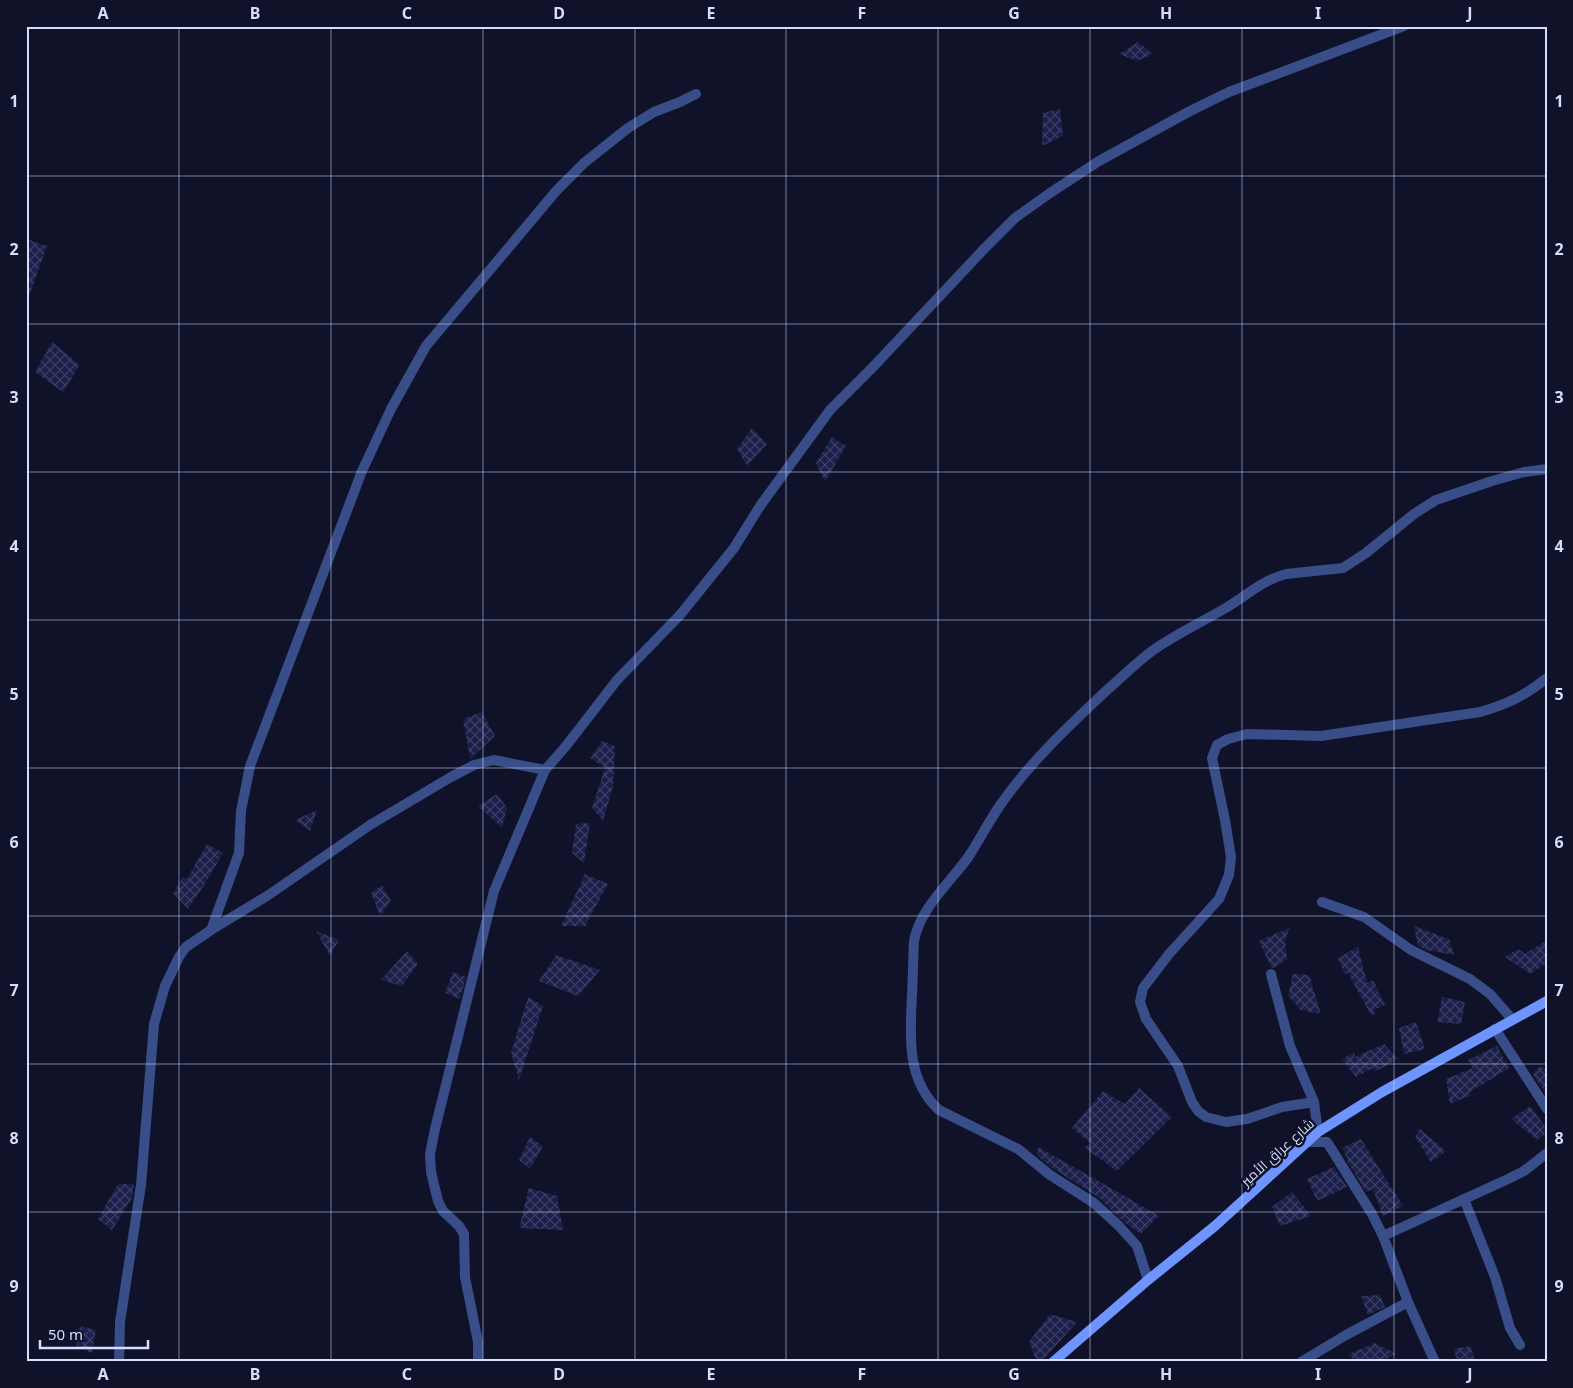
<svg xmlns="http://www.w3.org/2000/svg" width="1573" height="1388" font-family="'Noto Sans',Cairo,sans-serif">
	<defs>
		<pattern id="building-cross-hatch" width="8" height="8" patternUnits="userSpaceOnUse" patternTransform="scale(1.25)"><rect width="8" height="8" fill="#1b1f4a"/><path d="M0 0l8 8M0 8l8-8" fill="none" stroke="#3b3f65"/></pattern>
	</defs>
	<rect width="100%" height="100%" fill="#0f1228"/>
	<!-- building -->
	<path fill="url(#building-cross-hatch)" d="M1138,42L1153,54L1137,61L1119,54Z
		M1060,109L1063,136L1042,146L1043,113Z
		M26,239L47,246L28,299H26Z
		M52,342L80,365L63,392L35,372Z
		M752,428L767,444L747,466L737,449Z
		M832,437L846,446L825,482L816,463Z
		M482,712L495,736L470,759L463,719Z
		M602,741L615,746L613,786L603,821L592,808L605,768L590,758Z
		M497,794L507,808L502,828L478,806Z
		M317,810L310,831L295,820Z
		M590,823L584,863L572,853L576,824Z
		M207,844L223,853L203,887L188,909L173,893L183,877L187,879Z
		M585,874L608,884L585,926H561Z
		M382,885L391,901L380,916L371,893Z
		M1414,926L1449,939L1454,955L1426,950L1418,946Z
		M1289,928L1285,942L1287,959L1274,968L1271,967L1259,941Z
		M316,931L339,940L330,956Z
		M1547,940V963L1530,974L1505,957L1518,949L1525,954Z
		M1358,947L1367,983L1373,980L1385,1005L1374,1010L1375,1014L1371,1015L1348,973L1345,974L1338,958Z
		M407,951L418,964L402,986L381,980Z
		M556,955L600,970L578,996L539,981Z
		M453,972L466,977L460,999L445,993Z
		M1293,974L1309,975L1321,1014L1301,1010L1288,996Z
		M528,997L543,1006L519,1080L511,1053Z
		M1442,997L1465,1002L1461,1024L1437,1022Z
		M1416,1022L1425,1049L1404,1054L1399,1028Z
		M1384,1044L1398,1059L1375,1072L1373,1068L1356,1077L1342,1059L1354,1053L1355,1057Z
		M1497,1046L1509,1068L1470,1092L1471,1095L1450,1104L1446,1079L1473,1068L1468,1060Z
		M1540,1066L1547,1070V1096L1533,1074Z
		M1139,1088L1172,1117L1117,1171L1085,1148L1090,1143L1072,1128L1103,1091L1125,1104Z
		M1530,1106L1547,1129V1133L1537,1140L1511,1119Z
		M1420,1129L1446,1151L1431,1162L1415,1137Z
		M530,1137L543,1146L530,1169L519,1160Z
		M1361,1139L1403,1206L1383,1216L1373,1189L1366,1192L1347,1161L1348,1160L1342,1148Z
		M1038,1147L1102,1183L1159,1216L1141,1234L1125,1223L1098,1197L1054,1169L1037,1156Z
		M1334,1167L1347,1187L1317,1201L1307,1179Z
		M118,1184H134L132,1198L112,1230L98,1219Z
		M529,1188L557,1196L563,1230L519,1228Z
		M1292,1192L1311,1216L1280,1226L1272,1207Z
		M1380,1295L1385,1307L1368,1315L1361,1296Z
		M1050,1314L1077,1322L1041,1362H1037L1029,1342Z
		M80,1326L96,1330L92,1353L76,1347Z
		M1375,1343L1396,1354L1380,1362H1355L1349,1354Z
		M1470,1346L1476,1362H1458L1453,1349Z"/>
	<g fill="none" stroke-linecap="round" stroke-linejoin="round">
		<!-- street -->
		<path stroke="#394d88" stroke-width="10" d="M1322,902L1364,917L1411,950L1470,979L1490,994L1512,1019
			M211,930L239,853L241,811L250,766L362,471L391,409L426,346L557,190L584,163L628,128L654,112L680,102L696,94
			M1271,974L1290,1046L1314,1102L1318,1132
			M1495,1029L1547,1109
			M1314,1102L1282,1107L1247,1119L1226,1122L1206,1117L1198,1111L1192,1102L1178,1066L1146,1019L1140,1002L1143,988L1169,954L1219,899L1229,875L1231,857L1225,820L1212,758L1217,745L1228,739L1247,734L1321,736L1480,712C1508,704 1524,696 1547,678
			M1307,1142H1327L1372,1214L1383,1236L1408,1302L1435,1362
			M1464,1199L1495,1277L1510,1328L1520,1345
			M1383,1236L1506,1180L1524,1171L1547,1153
			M1148,1280L1137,1246L1119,1226L1094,1203L1050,1175L1018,1149L939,1110C906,1080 910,1035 912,995C913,977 913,959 914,941C920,908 950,883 969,856C980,839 989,821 1001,804C1030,762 1069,726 1106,691C1121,678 1136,663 1152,651C1174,635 1200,623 1224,609C1245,597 1262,580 1286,574L1343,568L1366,553L1414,514L1436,500L1492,481L1524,472L1547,469
			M119,1362L120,1322L141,1185L154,1024L165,986L179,957L186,947L211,930L267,896L370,825L451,777L474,765L494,760L545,770
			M478,1362V1342L465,1277L464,1234L459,1226L443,1211L438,1201L431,1172L430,1154L435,1129L494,891L545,770L566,746L617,680L680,615L734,548L760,506L830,410L873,367L984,249L1015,218L1050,193L1099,161L1190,111L1229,92L1404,26
			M1301,1362L1346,1335L1408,1302"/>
		<!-- secondary -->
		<path stroke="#6d94ff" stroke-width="10" d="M1053,1362L1148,1280L1215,1226L1318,1132L1382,1092L1547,1001"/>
	</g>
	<!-- grid -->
	<path fill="none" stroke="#d6ddff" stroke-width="1" stroke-opacity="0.55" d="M179,26V1362M331,26V1362M483,26V1362M635,26V1362M786,26V1362M938,26V1362M1090,26V1362M1242,26V1362M1394,26V1362M26,176H1547M26,324H1547M26,472H1547M26,620H1547M26,768H1547M26,916H1547M26,1064H1547M26,1212H1547"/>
	<g text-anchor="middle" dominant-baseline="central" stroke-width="5" stroke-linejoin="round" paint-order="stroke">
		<!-- street labels -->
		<g font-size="14" fill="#d6ddff" stroke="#0f1228">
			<text transform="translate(1277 1152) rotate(-42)">شارع عراق الأمير</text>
		</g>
	</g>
	<!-- border -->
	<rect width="1573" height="1388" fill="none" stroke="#0f1228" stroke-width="55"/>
	<!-- scale -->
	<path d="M40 1340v8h108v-8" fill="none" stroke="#d6ddff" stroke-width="2.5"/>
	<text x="48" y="1340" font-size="15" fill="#d6ddff" stroke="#0f1228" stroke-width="4" paint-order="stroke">50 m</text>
	<rect x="28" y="28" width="1518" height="1332" fill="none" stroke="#d6ddff" stroke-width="2"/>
	<g font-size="16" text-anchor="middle" font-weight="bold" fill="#d6ddff">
		<text x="103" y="19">A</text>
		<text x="255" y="19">B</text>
		<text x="407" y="19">C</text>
		<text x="559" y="19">D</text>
		<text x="711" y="19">E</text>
		<text x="862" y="19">F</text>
		<text x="1014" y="19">G</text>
		<text x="1166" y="19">H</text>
		<text x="1318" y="19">I</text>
		<text x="1470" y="19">J</text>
		<text x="14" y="107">1</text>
		<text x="1559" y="107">1</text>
		<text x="14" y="255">2</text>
		<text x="1559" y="255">2</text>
		<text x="14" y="403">3</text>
		<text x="1559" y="403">3</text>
		<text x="14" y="552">4</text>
		<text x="1559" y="552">4</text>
		<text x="14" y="700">5</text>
		<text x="1559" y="700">5</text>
		<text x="14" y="848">6</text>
		<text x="1559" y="848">6</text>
		<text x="14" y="996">7</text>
		<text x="1559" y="996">7</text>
		<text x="14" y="1144">8</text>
		<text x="1559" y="1144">8</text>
		<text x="14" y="1292">9</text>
		<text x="1559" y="1292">9</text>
		<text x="103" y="1380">A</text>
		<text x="255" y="1380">B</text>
		<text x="407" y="1380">C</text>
		<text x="559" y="1380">D</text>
		<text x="711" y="1380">E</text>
		<text x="862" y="1380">F</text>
		<text x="1014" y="1380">G</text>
		<text x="1166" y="1380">H</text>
		<text x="1318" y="1380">I</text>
		<text x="1470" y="1380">J</text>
	</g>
</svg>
